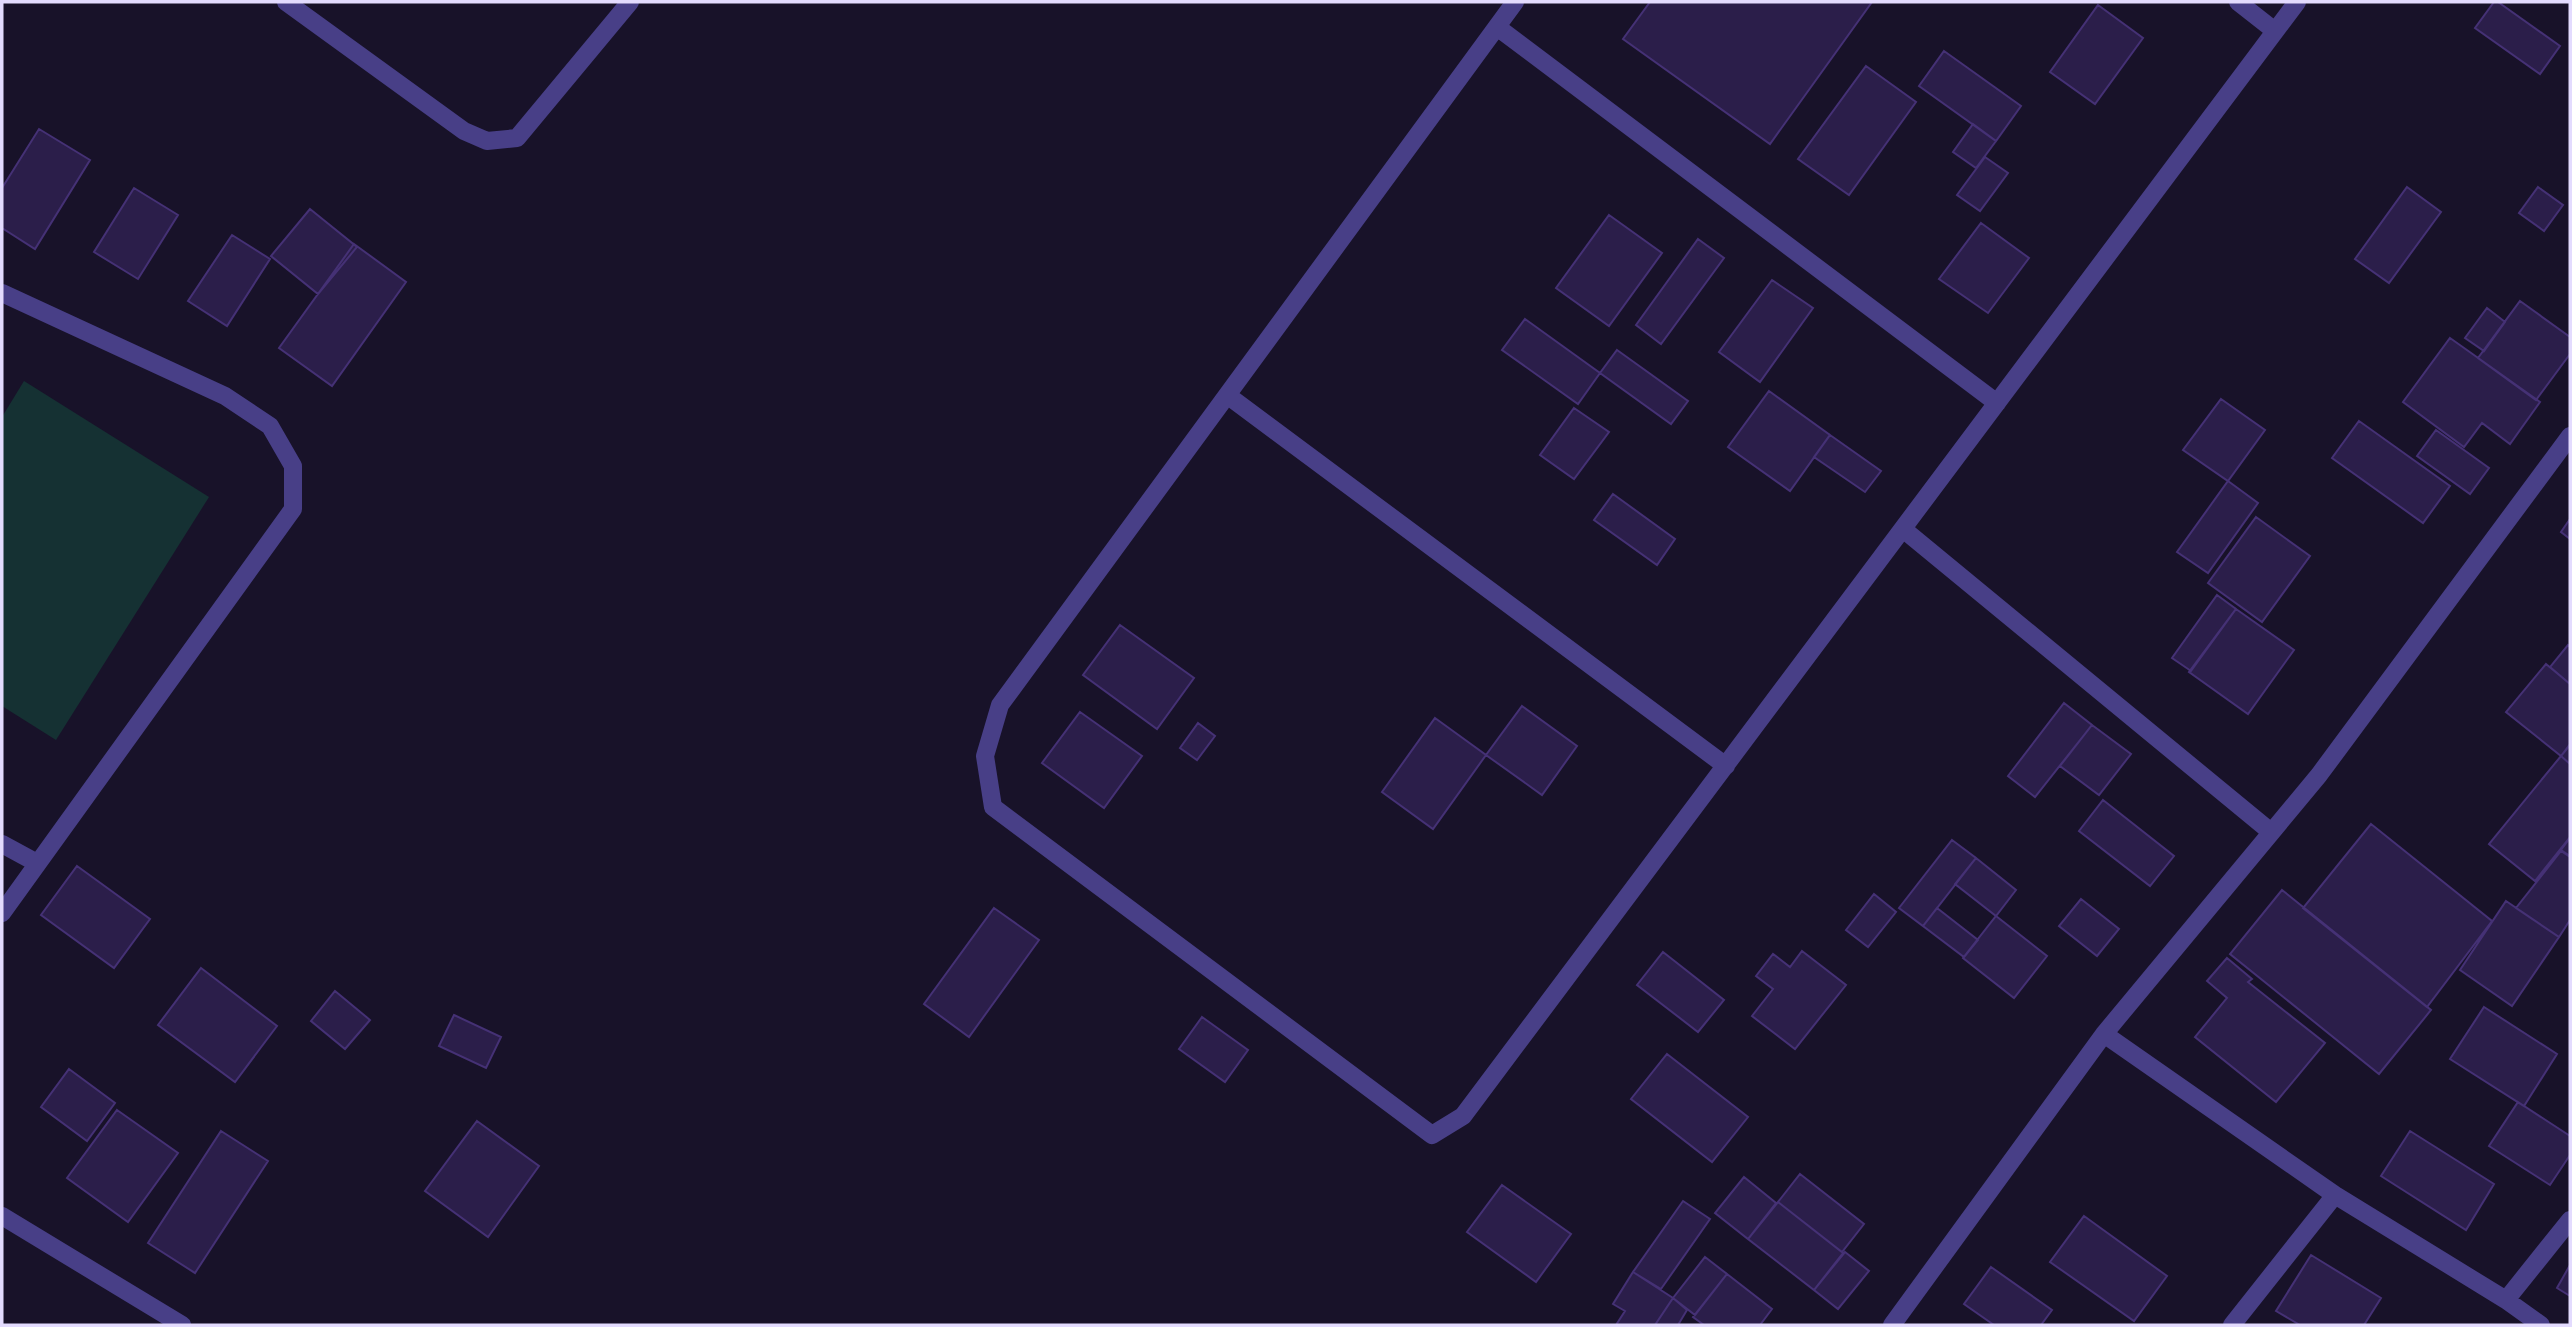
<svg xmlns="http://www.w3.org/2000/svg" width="2572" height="1327" font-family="Roboto,sans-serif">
	<rect width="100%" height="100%" fill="#181229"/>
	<!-- green -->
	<path fill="#153133" d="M24,381L209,497L56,740L2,706V417Z"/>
	<!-- building -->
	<path fill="#2b1e4a" stroke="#453175" stroke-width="2" d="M1650,2H1872L1770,144L1623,39Z
		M2494,2H2498L2560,46L2540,74L2475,28Z
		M2098,5L2143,38L2095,104L2050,72Z
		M1944,51L2021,106L1996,141L1919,86Z
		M1866,66L1916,102L1849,195L1798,159Z
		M1973,124L1996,141L1976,168L1953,152Z
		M39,129L90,160L35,249L2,228V188Z
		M1985,157L2008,173L1980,211L1957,195Z
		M2407,187L2441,212L2389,283L2355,259Z
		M2538,187L2563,205L2544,231L2519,213Z
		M134,188L178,215L138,279L94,252Z
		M310,209L357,247L318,294L271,256Z
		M1609,215L1662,253L1609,326L1556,288Z
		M1981,223L2029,258L1988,313L1939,279Z
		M232,235L270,259L227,326L188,301Z
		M1698,239L1724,258L1661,344L1636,325Z
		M354,244L406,282L332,386L279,348Z
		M1772,280L1813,308L1760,382L1719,352Z
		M2520,301L2570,337V354L2536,400L2478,358Z
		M2487,308L2505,322L2484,351L2465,338Z
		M1525,319L1600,373L1578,404L1502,350Z
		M2450,338L2540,402L2510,444L2482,423L2464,447L2403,402Z
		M1617,350L1688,401L1671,424L1600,373Z
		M1769,391L1830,435L1790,491L1728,447Z
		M2221,399L2265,430L2228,481L2183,450Z
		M1574,408L1609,432L1574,479L1540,455Z
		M2359,421L2450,486L2423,523L2332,458Z
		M2436,430L2489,468L2470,494L2417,456Z
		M1830,435L1881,471L1865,492L1814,457Z
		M2228,481L2258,503L2208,573L2177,552Z
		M1613,494L1675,539L1657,565L1594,520Z
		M2256,517L2310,556L2262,622L2208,583Z
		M2570,519V539L2561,532Z
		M2217,595L2236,609L2191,671L2172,658Z
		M2236,609L2294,650L2248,714L2189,672Z
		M1120,625L1194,678L1157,729L1083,675Z
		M2568,645L2570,647V684L2550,667Z
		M2546,664L2570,684V744L2561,756L2506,712Z
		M2064,703L2092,725L2035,797L2008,776Z
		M1522,706L1577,746L1542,795L1486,755Z
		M1080,712L1142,756L1104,808L1042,763Z
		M1435,718L1486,755L1433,829L1382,792Z
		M1198,723L1215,736L1197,760L1180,748Z
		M2092,725L2131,754L2099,795L2060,766Z
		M2570,745V764L2561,756Z
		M2561,756L2570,764V837L2535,881L2489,844Z
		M2103,800L2174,856L2150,886L2079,831Z
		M2371,824L2492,921L2427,1007L2303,908Z
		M2570,838V856L2561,850Z
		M1952,840L1976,858L1923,926L1899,908Z
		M2561,851L2570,857V920L2559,937L2516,908Z
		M1976,858L2016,890L1996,916L1955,884Z
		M77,866L150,919L114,968L41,915Z
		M2282,890L2431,1010L2379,1074L2230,954Z
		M1874,894L1896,912L1868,947L1846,930Z
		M2081,899L2119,929L2097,956L2059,926Z
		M2506,901L2559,937L2512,1006L2460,970Z
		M994,908L1039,940L969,1037L924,1004Z
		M1937,908L1978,940L1964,957L1923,926Z
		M1996,916L2047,956L2014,998L1963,958Z
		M1802,951L1846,985L1795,1049L1752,1016L1773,989L1756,976L1773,954L1790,967Z
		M1663,952L1724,1000L1698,1032L1637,985Z
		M2227,958L2252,979L2248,982L2325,1043L2276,1102L2195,1037L2227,998L2207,981Z
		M201,968L277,1026L235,1082L158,1025Z
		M335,991L370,1020L345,1049L311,1021Z
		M2484,1007L2557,1054L2524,1106L2450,1059Z
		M454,1015L501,1037L486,1068L439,1046Z
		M1202,1017L1248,1050L1225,1082L1179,1049Z
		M1667,1054L1748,1117L1712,1162L1631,1099Z
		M69,1069L115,1103L87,1141L41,1107Z
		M2518,1102L2570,1136V1155L2550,1185L2489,1146Z
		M117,1110L178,1153L128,1222L67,1178Z
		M477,1121L539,1166L488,1237L425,1191Z
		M221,1131L268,1161L195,1273L148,1243Z
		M2410,1131L2494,1184L2466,1230L2381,1176Z
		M1800,1174L1864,1224L1842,1252L1778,1202Z
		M1744,1177L1776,1203L1748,1239L1715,1213Z
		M1502,1185L1571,1234L1536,1282L1467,1232Z
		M1683,1201L1710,1219L1661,1289L1633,1272Z
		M1778,1202L1843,1253L1814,1290L1748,1239Z
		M2084,1216L2167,1276L2134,1321L2050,1262Z
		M1845,1252L1869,1271L1838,1309L1814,1290Z
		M2311,1255L2381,1298L2364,1325H2300L2276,1311Z
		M1705,1257L1727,1274L1695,1315L1673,1298Z
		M2570,1265V1296L2557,1288Z
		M1991,1267L2052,1310L2041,1325H1994L1964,1304Z
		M1633,1272L1673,1298L1655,1325H1616L1625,1311L1613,1304Z
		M1727,1274L1772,1309L1760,1325H1704L1693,1317Z
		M1673,1298L1687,1310L1678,1325H1655Z"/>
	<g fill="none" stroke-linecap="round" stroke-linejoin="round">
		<!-- minor -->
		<path stroke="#483f87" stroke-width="18" d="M286,2L464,131L487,141L517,138L630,2
			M1515,2L1000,705L985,756L993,807L1432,1135L1463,1116L2297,2
			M2238,2L2275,31
			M1497,27L1997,403
			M2,293L225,396L270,426L293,466V509L2,913
			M1227,395L1726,766
			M1903,529L2271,832
			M2,844L37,863
			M2104,1034L2335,1195L2506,1300L2541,1325
			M2,1216L182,1325
			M2506,1300L2570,1220
			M1892,1325L2104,1034L2319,775L2570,436
			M2232,1325L2335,1195"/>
	</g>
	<!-- border -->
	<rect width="2572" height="1327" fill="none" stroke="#e3dbfe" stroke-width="7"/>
</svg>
